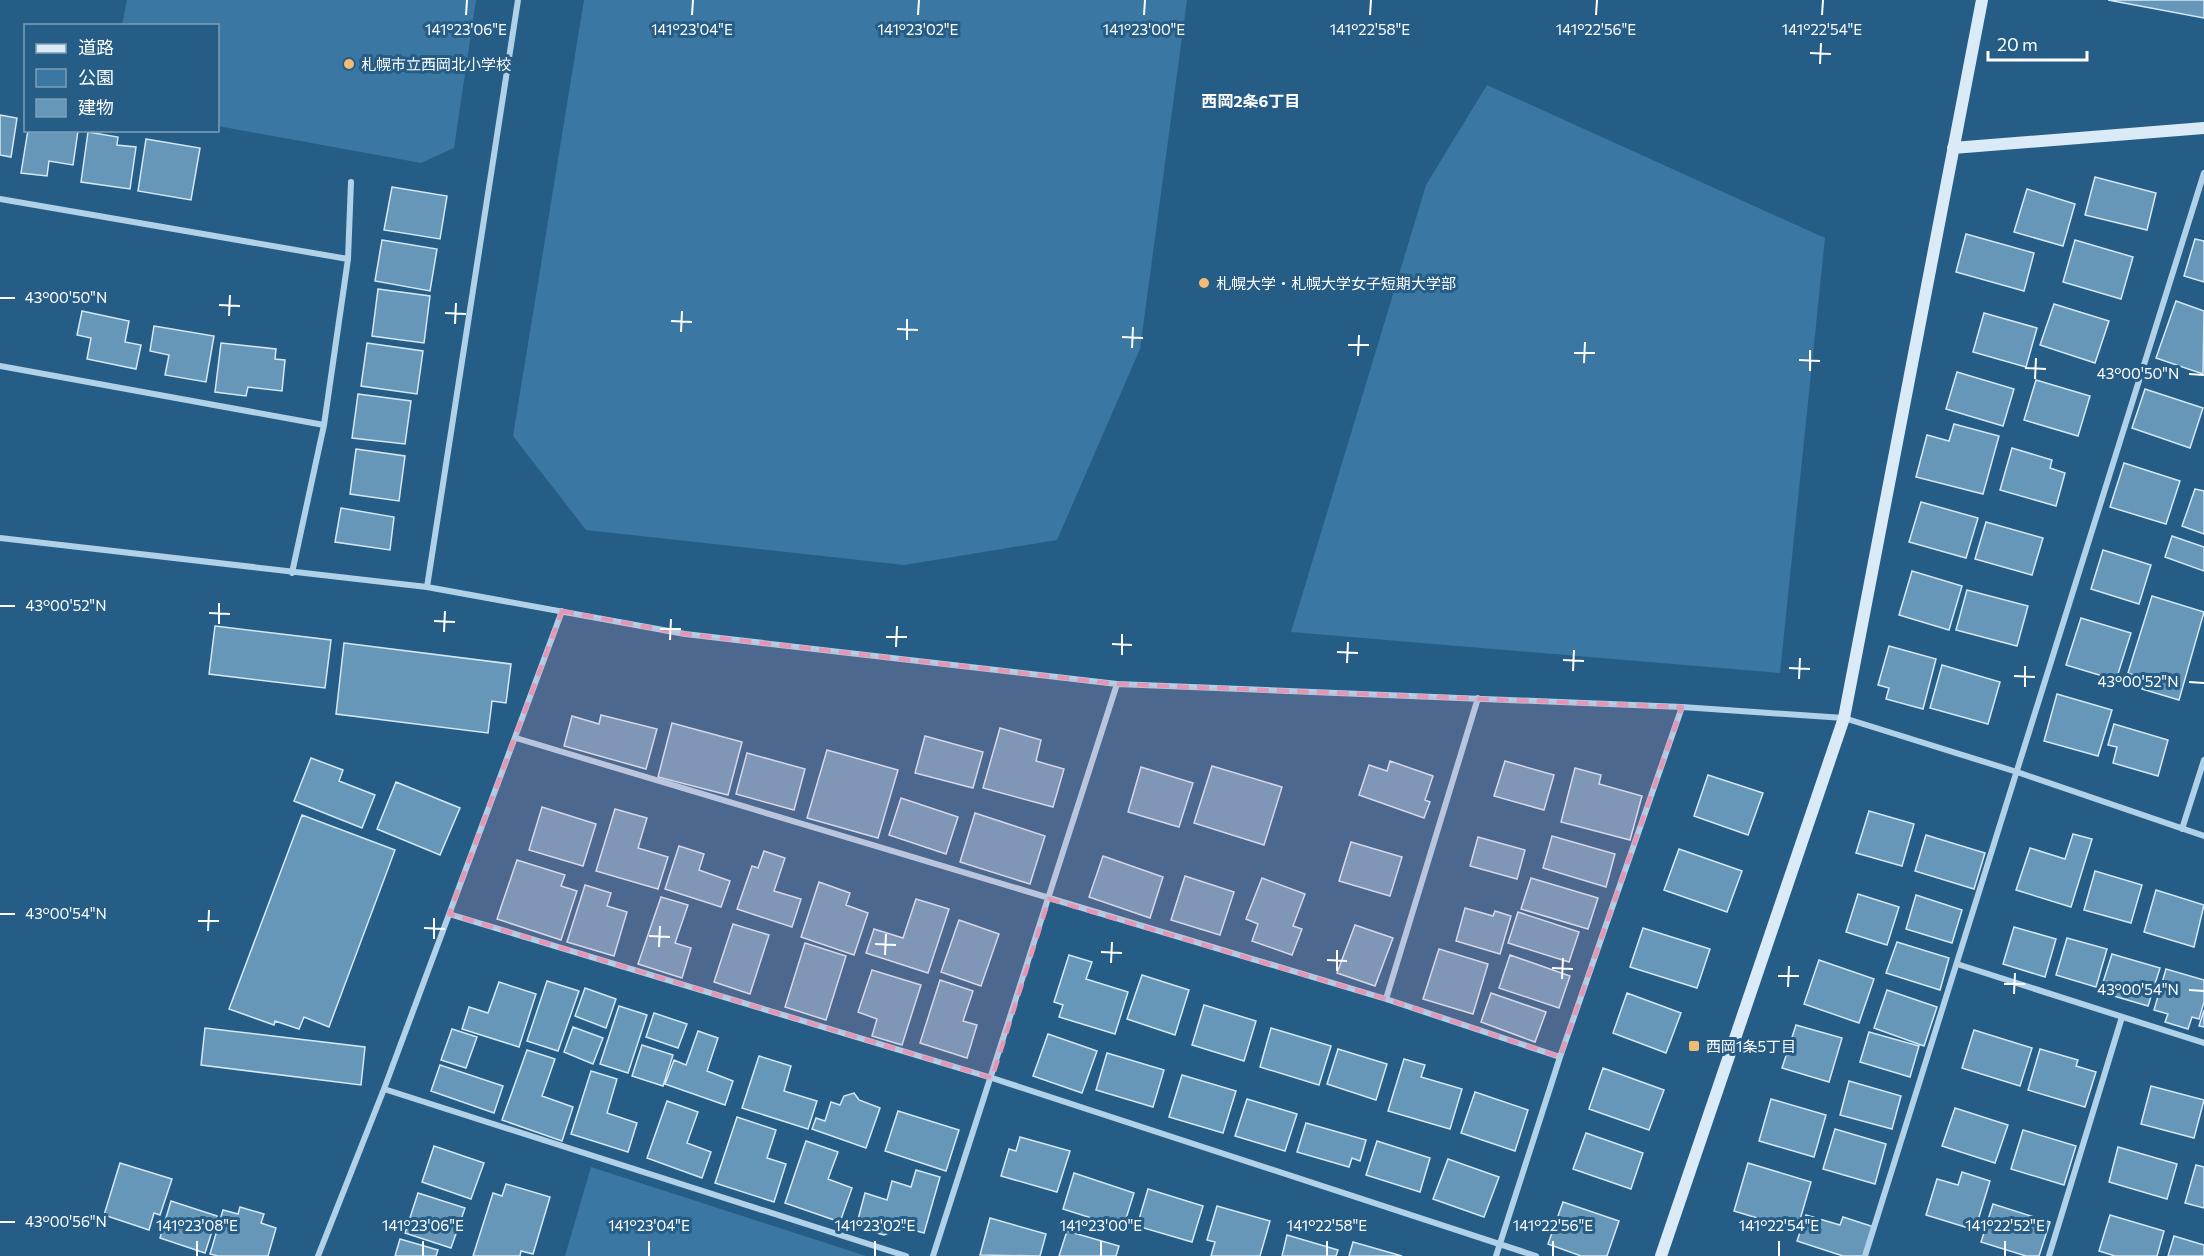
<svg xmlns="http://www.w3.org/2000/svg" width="2204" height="1256" font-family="Commissioner,'Noto Sans JP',sans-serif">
	<rect width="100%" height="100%" fill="#265d86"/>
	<!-- green -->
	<path fill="#3a77a2" d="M127,0H476L454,148L421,163L218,126V26L122,25Z
		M584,0H1187L1140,349L1057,540L904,565L586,530L513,436Z
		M1487,85L1825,238L1780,673L1291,632L1426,185Z
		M591,1167L866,1256H565Z"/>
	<!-- building -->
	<path fill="#6696b8" stroke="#d4e8f6" stroke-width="1.5" d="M2108,0H2204V18Z
		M0,115L17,118L11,157L0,155Z
		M28,130L78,131L73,165L49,161L47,176L21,173Z
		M88,132L118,137L117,145L136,147L130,189L81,182Z
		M146,139L200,148L191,200L138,191Z
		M2095,177L2156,193L2147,230L2085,215Z
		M392,187L447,196L440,239L384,230Z
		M2027,189L2075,204L2063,246L2014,232Z
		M1966,234L2034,253L2024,291L1956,272Z
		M2195,239L2204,241V282L2184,276Z
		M382,240L437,249L430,291L375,281Z
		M2075,240L2133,257L2121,299L2063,282Z
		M378,289L430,296L424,343L372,336Z
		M2176,301L2204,311L2203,374L2156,358Z
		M2054,304L2109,321L2095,363L2040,345Z
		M82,311L129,321L125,342L141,345L136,369L87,359L91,338L77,335Z
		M1984,313L2037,328L2026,367L1973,352Z
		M154,326L214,336L206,382L165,375L169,355L150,351Z
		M221,343L276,349L275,359L285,360L282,391L248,387L246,396L215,392Z
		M367,343L423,351L417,394L361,386Z
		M1957,372L2014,389L2003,426L1946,409Z
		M2036,380L2090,396L2078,436L2024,420Z
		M2145,389L2203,408L2190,448L2132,428Z
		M358,394L411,401L405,444L352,438Z
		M1954,424L1999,436L1983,494L1916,477L1927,435L1949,441Z
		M2012,448L2052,460L2050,468L2065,473L2056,506L2000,490Z
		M356,449L405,456L399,501L350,494Z
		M2124,463L2180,481L2166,524L2110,507Z
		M2195,489L2204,491V534L2182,526Z
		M1921,502L1978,518L1966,558L1909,542Z
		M341,508L394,517L390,550L335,542Z
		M1986,522L2043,538L2032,575L1975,559Z
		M2172,536L2204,547V571L2165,557Z
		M2103,550L2151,565L2139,604L2091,589Z
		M1912,571L1962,586L1949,630L1899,615Z
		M1967,590L2028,606L2017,646L1956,630Z
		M2152,596L2204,612L2179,700L2142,689L2145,679L2128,673Z
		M2081,618L2131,633L2116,680L2066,665Z
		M215,626L331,640L325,688L209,674Z
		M344,643L511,664L506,703L492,701L488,733L336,714Z
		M1889,646L1936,659L1923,709L1886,699L1889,688L1878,685Z
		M1942,665L2000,682L1988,724L1930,708Z
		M2057,694L2112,710L2098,756L2044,741Z
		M601,715L657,729L646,769L564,746L572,716L599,724Z
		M672,723L742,742L728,795L658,777Z
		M2114,724L2168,740L2158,776L2113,763L2117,747L2108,745Z
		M1000,728L1041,740L1036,761L1064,769L1053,807L983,788Z
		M925,736L983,752L973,788L915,773Z
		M827,750L898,770L878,838L807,818Z
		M747,753L805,769L794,810L736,794Z
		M311,758L343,770L339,781L375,795L362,828L294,801Z
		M1390,761L1433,776L1425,800L1430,802L1424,818L1359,795L1369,765L1387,771Z
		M1505,761L1554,775L1544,810L1494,796Z
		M1212,766L1282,787L1264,845L1194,823Z
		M1141,767L1193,783L1179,827L1128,812Z
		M1575,768L1601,775L1599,784L1642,796L1630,840L1561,822Z
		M1708,775L1763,793L1748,835L1694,816Z
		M396,782L460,808L440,855L377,829Z
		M901,798L958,817L946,854L889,835Z
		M542,807L596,824L583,866L529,850Z
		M615,809L647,818L638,848L668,857L658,889L596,871Z
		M1869,811L1914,824L1902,866L1856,853Z
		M975,813L1045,836L1030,884L960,862Z
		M302,815L395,850L329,1027L304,1017L299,1029L275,1021L274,1025L229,1009Z
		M2073,834L2092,839L2071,907L2016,890L2030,848L2065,859Z
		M1926,835L1985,853L1974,889L1915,871Z
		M1552,836L1615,854L1606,887L1543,868Z
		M1478,837L1525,850L1517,879L1470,866Z
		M1351,842L1402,857L1390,896L1339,881Z
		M679,846L704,854L699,870L730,881L721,907L665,889Z
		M1679,849L1742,871L1727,912L1664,890Z
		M764,851L785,858L774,891L801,899L792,927L737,909L752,866L758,868Z
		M1103,856L1163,877L1150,918L1089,897Z
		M517,860L565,875L561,886L577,891L561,940L497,919Z
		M2095,871L2142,885L2131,923L2084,910Z
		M1185,876L1234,892L1220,935L1171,920Z
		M1262,878L1305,894L1293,926L1302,929L1292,955L1252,941L1258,924L1246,919Z
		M1531,878L1598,898L1588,929L1521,909Z
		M819,882L850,893L846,905L868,913L854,955L801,937Z
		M585,885L611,893L607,906L627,912L614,956L567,942Z
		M2156,890L2204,905L2194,947L2144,932Z
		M1858,894L1899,907L1887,945L1846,932Z
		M1916,895L1962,910L1952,943L1906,929Z
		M661,897L688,905L675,943L691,948L682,978L638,964Z
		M916,899L949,909L928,973L866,953L874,929L903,938Z
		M1465,908L1493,916L1495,911L1511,916L1500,954L1456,941Z
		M1518,912L1579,932L1569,962L1508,943Z
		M959,920L999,934L981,986L941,972Z
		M733,924L769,935L750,994L714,982Z
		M1355,925L1393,938L1375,986L1337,973Z
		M2014,927L2056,939L2045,977L2003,964Z
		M1643,928L1710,949L1697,988L1630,967Z
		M2067,938L2107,949L2096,987L2056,975Z
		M1897,942L1949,958L1940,990L1886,973Z
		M805,943L846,956L826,1020L785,1007Z
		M1439,949L1488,964L1473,1014L1423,999Z
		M2112,954L2160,968L2148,1006L2100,992Z
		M1069,955L1092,962L1086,979L1128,992L1115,1034L1059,1017L1063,1005L1054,1002Z
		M1510,955L1570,976L1559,1008L1499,988Z
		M1819,960L1874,979L1859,1023L1804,1004Z
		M2166,969L2204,980V1002L2199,1019L2192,1017L2188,1029L2165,1022L2168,1014L2154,1010Z
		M872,970L921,985L902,1045L872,1036L877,1019L858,1012Z
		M1142,975L1189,990L1175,1035L1127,1019Z
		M940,980L973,991L963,1021L977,1025L967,1058L920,1043Z
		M547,981L579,991L558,1051L527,1041Z
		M499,982L536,994L519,1047L462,1029L469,1007L488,1013Z
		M585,988L616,999L606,1028L575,1016Z
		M1887,990L1937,1007L1924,1046L1874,1028Z
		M1491,993L1546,1012L1535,1042L1481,1022Z
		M1627,993L1681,1013L1666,1053L1613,1033Z
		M1204,1005L1256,1021L1244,1061L1192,1045Z
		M619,1006L647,1015L628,1073L600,1064Z
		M2204,1010V1027L2199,1026Z
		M654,1013L687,1024L678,1048L646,1037Z
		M1796,1025L1842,1038L1829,1082L1782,1068Z
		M573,1027L603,1038L593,1064L564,1052Z
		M205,1028L365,1047L361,1085L201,1065Z
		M1271,1028L1331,1046L1319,1085L1260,1067Z
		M452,1029L477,1037L466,1068L441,1060Z
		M1974,1030L2032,1048L2020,1086L1962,1068Z
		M698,1031L718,1038L707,1071L733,1081L725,1105L665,1084L674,1060L686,1065Z
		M1869,1032L1919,1046L1910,1077L1860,1062Z
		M1048,1034L1097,1051L1082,1093L1033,1076Z
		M642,1045L673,1055L663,1086L632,1076Z
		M1338,1049L1387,1064L1376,1100L1327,1084Z
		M2040,1049L2078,1060L2076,1066L2096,1072L2085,1107L2028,1090Z
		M527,1050L555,1059L542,1096L573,1107L562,1141L502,1120Z
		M1107,1053L1164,1070L1153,1107L1096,1090Z
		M759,1056L791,1066L784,1091L817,1101L808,1129L742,1108Z
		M1404,1059L1425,1065L1421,1077L1462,1089L1450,1129L1388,1111Z
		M440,1065L503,1086L494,1113L431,1091Z
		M1603,1068L1664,1090L1649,1130L1589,1109Z
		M591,1071L617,1079L607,1113L637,1123L628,1152L571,1134Z
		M1182,1075L1236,1091L1223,1133L1169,1117Z
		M1849,1081L1901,1096L1892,1129L1840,1115Z
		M2151,1086L2204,1100L2194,1138L2141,1124Z
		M1475,1092L1528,1110L1515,1151L1461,1133Z
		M854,1093L859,1100L880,1108L866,1148L812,1129L816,1118L825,1121L831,1102L840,1105L844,1096Z
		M1247,1099L1297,1114L1285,1151L1235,1136Z
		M1771,1099L1826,1115L1814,1157L1759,1141Z
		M667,1101L698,1112L687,1143L711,1152L702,1178L647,1158Z
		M1955,1108L2008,1125L1995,1163L1942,1146Z
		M898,1111L959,1130L946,1171L885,1151Z
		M737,1117L776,1130L767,1158L786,1164L774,1202L715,1183Z
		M1306,1123L1366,1140L1360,1161L1352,1158L1349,1167L1297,1152Z
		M1835,1129L1886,1144L1875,1184L1823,1169Z
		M2023,1130L2076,1146L2064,1185L2011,1169Z
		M1586,1133L1643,1153L1631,1189L1573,1169Z
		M1020,1137L1070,1151L1057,1192L1001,1176L1009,1149L1016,1151Z
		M806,1141L838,1152L828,1179L852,1188L840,1222L785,1203Z
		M1377,1141L1430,1158L1420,1192L1366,1175Z
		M434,1146L484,1163L471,1199L422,1182Z
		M2118,1147L2177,1164L2167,1199L2109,1182Z
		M1448,1159L1499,1177L1484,1217L1433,1199Z
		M120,1163L172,1179L160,1215L154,1213L149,1230L104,1215Z
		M1748,1163L1811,1182L1797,1230L1734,1211Z
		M2196,1165L2204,1167V1208L2185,1203Z
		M916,1170L940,1177L924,1233L903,1227L884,1235L856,1227L865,1193L887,1200L892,1181L911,1187Z
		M1962,1172L1990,1181L1975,1230L1926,1215L1937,1179L1958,1185Z
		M1074,1173L1134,1193L1123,1228L1063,1209Z
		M506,1184L550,1197L533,1254L521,1251L520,1256H473L493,1193L502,1196Z
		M1148,1189L1203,1206L1192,1242L1137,1226Z
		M418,1193L465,1208L451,1248L405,1233Z
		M171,1201L217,1216L205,1253L160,1238Z
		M1563,1202L1619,1221L1607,1256H1581L1548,1244Z
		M1993,1204L2050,1222L2039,1256H2026L1981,1242Z
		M1217,1206L1270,1221L1260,1256H1211L1215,1242L1207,1240Z
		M240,1207L264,1214L261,1223L276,1228L268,1256H218L210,1254L223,1210L238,1214Z
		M1806,1215L1840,1225L1843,1217L1874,1227L1865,1256H1843L1797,1241Z
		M2110,1215L2164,1231L2157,1256H2115L2099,1251Z
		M990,1218L1046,1234L1040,1256L980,1255Z
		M1067,1231L1119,1246L1116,1256H1059Z
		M1287,1235L1338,1250L1336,1256H1282Z
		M2174,1236L2204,1245V1256H2168Z
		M400,1239L438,1250L436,1256H395Z
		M1353,1242L1402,1256H1349Z"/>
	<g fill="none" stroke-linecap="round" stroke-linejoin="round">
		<!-- street -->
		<path stroke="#b0d1e8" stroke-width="6" d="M0,199L348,259
			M0,366L324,425
			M0,538L427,587L685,634L1117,684L1682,707L1844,718L2017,772L2204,836
			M292,573L324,425L348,259L351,182
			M427,587L518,0
			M516,738L1386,999L1560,1057
			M2182,829L2204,760
			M449,914L992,1078L1536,1256
			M1957,964L2204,1043
			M1386,999L1478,698
			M384,1089L906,1256
			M318,1256L384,1089L562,611
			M933,1256L1117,684
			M1496,1256L1560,1057L1682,707
			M1865,1256L2204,173
			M2049,1256L2122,1017"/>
		<!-- secondary -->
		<path stroke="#daebf7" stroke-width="12" d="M1953,148L2204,128
			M1661,1256L1844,718L1982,0"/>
	</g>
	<!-- marked area -->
	<path fill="#e497b5" fill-opacity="0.2" stroke="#e497b5" stroke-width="4.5" stroke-dasharray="12 8" stroke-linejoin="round" d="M562,611L685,634L1117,684L1682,707L1560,1057L1386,999L1049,899L992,1078L449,914Z"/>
	<!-- ticks -->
	<path fill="none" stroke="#fff" stroke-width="2" d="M466,15L467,0M692,15L693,0M918,15L919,0M1144,15L1145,0M1370,15L1371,0M1596,15L1597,0M1822,15L1823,0M1810,53L1831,54M1820,64L1821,43M0,298H15M219,305L240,306M445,313L466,314M229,316L230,295M671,321L692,322M455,324L456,303M897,329L918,330M681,332L682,311M1122,337L1143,338M907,340V319M1348,345H1369M1132,348L1133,327M1574,353H1595M1358,356L1359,335M1799,360L1820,361M1584,363L1585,342M2025,368L2046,369M1810,371V350M2189,374L2204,375M2035,379L2036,358M0,606H15M209,613L230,614M434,621L455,622M219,624V603M660,629H681M444,632L445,611M886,637H907M670,640L671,619M1112,644L1132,645M896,647L897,626M1337,652L1358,653M1122,655V634M1563,660L1584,661M1347,663L1348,642M1789,668L1810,669M1573,671L1574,650M2014,676L2035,677M1799,679L1800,658M2189,682L2204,683M2025,687V666M0,914H15M198,921H219M424,928L445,929M208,931L209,910M649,936L670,937M434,939V918M875,944L896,945M659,947L660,926M1101,952L1122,953M885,955L886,934M1327,960L1347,961M1111,963L1112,942M1552,968L1573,969M1337,971V950M1778,976H1799M1562,979L1563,958M2004,984H2025M1788,987L1789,966M2189,990L2204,991M2014,994L2015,973M0,1222H15M197,1256V1241M423,1256V1241M649,1256V1241M875,1256V1241M1101,1256V1241M1327,1256V1241M1553,1256V1241M1779,1256V1241M2005,1256V1241"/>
	<!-- markers -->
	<g fill="#f1bc75" stroke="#265d86" stroke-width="2">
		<circle cx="349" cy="64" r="6"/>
		<circle cx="1204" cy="283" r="6"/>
		<rect x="1688" y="1040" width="12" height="12" rx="3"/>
	</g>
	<g text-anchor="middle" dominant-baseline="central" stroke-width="6" stroke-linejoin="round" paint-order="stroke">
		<!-- poi labels -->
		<g font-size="15" fill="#fff" stroke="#265d86" text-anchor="start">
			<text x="361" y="64">札幌市立西岡北小学校</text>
			<text x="1216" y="283">札幌大学・札幌大学女子短期大学部</text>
			<text x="1706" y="1046">西岡1条5丁目</text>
		</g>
		<!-- neighbourhood labels -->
		<g font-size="16" font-weight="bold" fill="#fff" stroke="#265d86">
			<text x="1251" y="100">西岡2条6丁目</text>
		</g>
	</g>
	<g font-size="15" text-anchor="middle" fill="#fff" stroke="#265d86" stroke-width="6" stroke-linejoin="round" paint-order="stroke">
		<text x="466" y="35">141°23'06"E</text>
		<text x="692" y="35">141°23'04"E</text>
		<text x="918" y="35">141°23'02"E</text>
		<text x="1144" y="35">141°23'00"E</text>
		<text x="1370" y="35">141°22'58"E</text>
		<text x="1596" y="35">141°22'56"E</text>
		<text x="1822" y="35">141°22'54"E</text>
		<text x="66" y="303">43°00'50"N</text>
		<text x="2138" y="379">43°00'50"N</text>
		<text x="66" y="611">43°00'52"N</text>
		<text x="2138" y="687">43°00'52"N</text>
		<text x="66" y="919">43°00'54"N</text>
		<text x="2138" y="995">43°00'54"N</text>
		<text x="66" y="1227">43°00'56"N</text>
		<text x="197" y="1231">141°23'08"E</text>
		<text x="423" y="1231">141°23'06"E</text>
		<text x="649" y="1231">141°23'04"E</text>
		<text x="875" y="1231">141°23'02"E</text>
		<text x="1101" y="1231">141°23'00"E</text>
		<text x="1327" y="1231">141°22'58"E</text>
		<text x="1553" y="1231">141°22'56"E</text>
		<text x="1779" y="1231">141°22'54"E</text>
		<text x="2005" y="1231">141°22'52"E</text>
	</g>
	<!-- legend -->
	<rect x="24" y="24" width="195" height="108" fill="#265d86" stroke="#7d9eb6" stroke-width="1.5"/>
	<rect x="36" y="44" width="30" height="9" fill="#daebf7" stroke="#7d9eb6" stroke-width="1.5"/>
	<text x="78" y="54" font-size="18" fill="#ffffff">道路</text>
	<rect x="36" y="69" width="30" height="18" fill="#3a77a2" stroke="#7d9eb6" stroke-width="1.5"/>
	<text x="78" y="84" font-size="18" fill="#ffffff">公園</text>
	<rect x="36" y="99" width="30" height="18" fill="#6696b8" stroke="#7d9eb6" stroke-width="1.5"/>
	<text x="78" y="114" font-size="18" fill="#ffffff">建物</text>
	<!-- scale -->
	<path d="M1988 51v9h99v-9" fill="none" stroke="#ffffff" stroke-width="3"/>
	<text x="1997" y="51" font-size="18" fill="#ffffff" stroke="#265d86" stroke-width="4.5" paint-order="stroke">20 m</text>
</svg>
